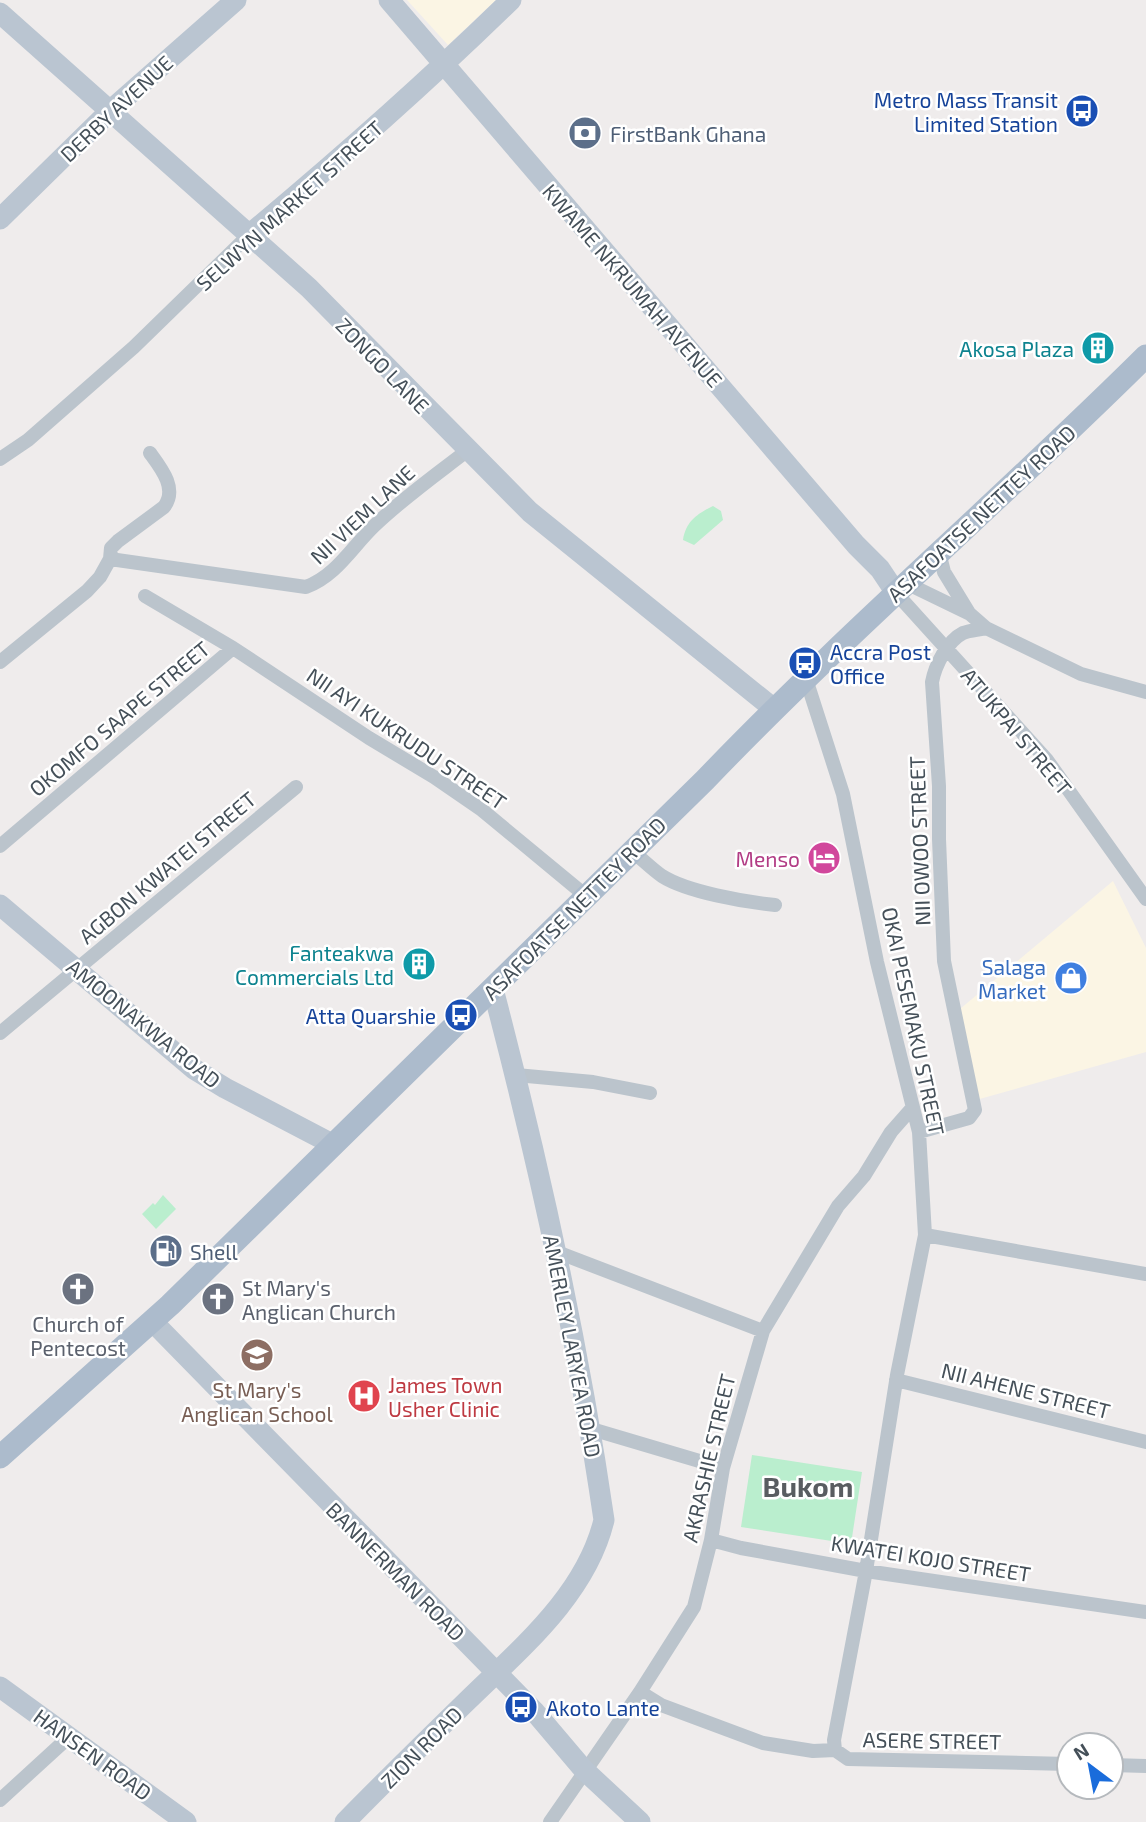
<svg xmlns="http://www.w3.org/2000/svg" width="1146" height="1822" font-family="'Exo 2',sans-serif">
	<rect width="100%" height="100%" fill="#efecec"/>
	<!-- commercial -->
	<path fill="#fbf5e4" d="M407,0H496L448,45Z
		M1113,881L1146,948V1052L976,1100L960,1009Z"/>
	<!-- green -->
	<path fill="#baeece" d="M713,506L721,511L723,520L694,545L683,540C686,521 697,514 713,506Z
		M163,1195L176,1209L156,1229L142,1214L153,1203L155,1205Z
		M752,1455L862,1472L851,1544L741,1527Z"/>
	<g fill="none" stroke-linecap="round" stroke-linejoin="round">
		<!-- street -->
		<path stroke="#bbc4cc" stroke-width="14" d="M0,459L28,440L134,347L250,234
			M939,552L944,572L969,613
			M110,559L306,587C336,576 352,547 374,526C403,498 437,474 468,450
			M906,583L970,614L986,628L1081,674L1146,692
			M896,593L1047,760L1146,899
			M145,596L233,648L369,738L434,777L482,810L586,896
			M0,662L87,591L100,577L110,559L111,548L118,541L164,507C178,489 161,468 150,453
			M806,679L843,794L877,962L919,1132L925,1235L897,1375L866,1571L834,1740L835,1750
			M0,846L233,648
			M632,851C642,859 652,869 662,876C687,892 745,902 775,905
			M0,1033L296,787
			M516,1075L593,1082L650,1093
			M919,1132L969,1118L975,1110L944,961L939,839V786L932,682C935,666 947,641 963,633C970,630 979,630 986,628
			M925,1235L1146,1274
			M557,1252L763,1331
			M896,1380L1146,1442
			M588,1428L723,1468
			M711,1540L741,1548L866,1571L1146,1612
			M640,1692L661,1705L763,1743L813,1751L835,1750L848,1759L1069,1764
			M1111,1765L1146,1766
			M0,1800L70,1736
			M550,1822L640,1692L694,1607L711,1540L723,1468L763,1331L838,1206L864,1176L891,1132L913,1107"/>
		<!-- secondary -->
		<path stroke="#bac5d1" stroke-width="21" d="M389,0L856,545L880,569L896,593
			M0,13L309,288L530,512L774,709
			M0,219L110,111L236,0
			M250,234C340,159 427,82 511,0
			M0,905L194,1069L225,1088L334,1145
			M152,1321L534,1711L584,1770L640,1822
			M0,1687L186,1822
			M345,1822C385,1781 426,1741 467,1701C520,1649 586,1595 604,1520C578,1341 539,1164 493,989"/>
		<!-- primary -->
		<path stroke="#acbbcc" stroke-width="23" d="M0,1457L170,1305L705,780C846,633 1001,500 1146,356"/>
	</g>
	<!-- icons -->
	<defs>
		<symbol id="bus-disc" viewBox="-11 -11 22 22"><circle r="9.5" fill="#1a4fb4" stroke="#fff"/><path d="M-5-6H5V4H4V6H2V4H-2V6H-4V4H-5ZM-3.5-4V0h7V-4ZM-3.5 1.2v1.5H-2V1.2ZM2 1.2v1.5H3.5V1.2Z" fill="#fff"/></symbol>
		<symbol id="bank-disc" viewBox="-11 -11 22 22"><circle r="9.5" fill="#5c6f8a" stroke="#fff"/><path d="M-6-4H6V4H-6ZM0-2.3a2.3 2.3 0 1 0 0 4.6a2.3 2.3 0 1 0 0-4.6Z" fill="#fff"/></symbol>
		<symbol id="building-disc" viewBox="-11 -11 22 22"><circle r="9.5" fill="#0f9aa8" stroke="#fff"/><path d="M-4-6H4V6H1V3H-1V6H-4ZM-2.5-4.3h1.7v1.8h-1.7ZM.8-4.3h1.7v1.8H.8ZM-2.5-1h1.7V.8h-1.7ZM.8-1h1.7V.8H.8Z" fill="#fff"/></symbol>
		<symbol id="hotel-disc" viewBox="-11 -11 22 22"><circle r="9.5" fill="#d1479c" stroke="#fff"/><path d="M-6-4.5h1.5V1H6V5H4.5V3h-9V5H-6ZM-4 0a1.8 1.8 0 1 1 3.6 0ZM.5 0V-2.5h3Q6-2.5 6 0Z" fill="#fff"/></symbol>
		<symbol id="shop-disc" viewBox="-11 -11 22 22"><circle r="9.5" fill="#3f7fe0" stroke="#fff"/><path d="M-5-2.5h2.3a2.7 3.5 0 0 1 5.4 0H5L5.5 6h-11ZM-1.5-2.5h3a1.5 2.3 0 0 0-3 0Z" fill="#fff"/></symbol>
		<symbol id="fuel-disc" viewBox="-11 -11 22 22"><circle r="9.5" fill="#5c6f8a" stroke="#fff"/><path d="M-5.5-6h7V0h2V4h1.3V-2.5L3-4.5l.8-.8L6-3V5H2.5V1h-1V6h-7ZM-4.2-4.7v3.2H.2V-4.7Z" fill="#fff"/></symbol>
		<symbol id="church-disc" viewBox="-11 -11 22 22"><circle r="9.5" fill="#6b7280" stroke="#fff"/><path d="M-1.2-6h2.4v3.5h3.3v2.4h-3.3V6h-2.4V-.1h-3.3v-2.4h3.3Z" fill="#fff"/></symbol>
		<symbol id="school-disc" viewBox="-11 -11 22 22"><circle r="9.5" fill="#8d6e63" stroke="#fff"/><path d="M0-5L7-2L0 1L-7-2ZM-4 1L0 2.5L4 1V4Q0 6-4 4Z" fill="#fff"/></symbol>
		<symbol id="hospital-disc" viewBox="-11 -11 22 22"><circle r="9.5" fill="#e0444e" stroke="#fff"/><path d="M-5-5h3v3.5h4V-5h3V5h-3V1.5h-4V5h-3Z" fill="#fff"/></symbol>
	</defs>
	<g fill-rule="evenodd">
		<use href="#bus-disc" x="1063" y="92" width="38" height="38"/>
		<use href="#bank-disc" x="566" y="114" width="38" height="38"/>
		<use href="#building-disc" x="1079" y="329" width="38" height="38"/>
		<use href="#bus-disc" x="786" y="644" width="38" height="38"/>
		<use href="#hotel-disc" x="805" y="839" width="38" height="38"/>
		<use href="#building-disc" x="400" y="945" width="38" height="38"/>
		<use href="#shop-disc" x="1052" y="959" width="38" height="38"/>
		<use href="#bus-disc" x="442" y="996" width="38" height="38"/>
		<use href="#fuel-disc" x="147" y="1232" width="38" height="38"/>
		<use href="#church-disc" x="59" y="1270" width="38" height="38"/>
		<use href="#church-disc" x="199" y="1280" width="38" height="38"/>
		<use href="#school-disc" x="238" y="1336" width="38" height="38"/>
		<use href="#hospital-disc" x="345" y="1377" width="38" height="38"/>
		<use href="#bus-disc" x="502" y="1688" width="38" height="38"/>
	</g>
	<g text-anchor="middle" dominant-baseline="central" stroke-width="5" stroke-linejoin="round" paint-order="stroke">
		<!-- transit labels -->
		<g font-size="21" fill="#164399" stroke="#fff" text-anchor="end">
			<text x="1058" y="99">Metro Mass Transit<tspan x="1058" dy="24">Limited Station</tspan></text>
			<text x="830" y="651" text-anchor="start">Accra Post<tspan x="830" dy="24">Office</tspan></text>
			<text x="436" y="1015">Atta Quarshie</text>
			<text x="546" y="1707" text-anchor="start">Akoto Lante</text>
		</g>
		<!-- street labels -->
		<g font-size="21" fill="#455059" stroke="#fff">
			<text transform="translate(116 108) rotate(-43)">DERBY AVENUE</text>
			<text transform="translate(289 205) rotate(-42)">SELWYN MARKET STREET</text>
			<text transform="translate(633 285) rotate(49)">KWAME NKRUMAH AVENUE</text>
			<text transform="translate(383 365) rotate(46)">ZONGO LANE</text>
			<text transform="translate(981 513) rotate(-43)">ASAFOATSE NETTEY ROAD</text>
			<text transform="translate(362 514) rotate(-43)">NII VIEM LANE</text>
			<text transform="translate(119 718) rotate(-40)">OKOMFO SAAPE STREET</text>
			<text transform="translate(1017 731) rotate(50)">ATUKPAI STREET</text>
			<text transform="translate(407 738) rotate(34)">NII AYI KUKRUDU STREET</text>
			<text transform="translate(919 841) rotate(-92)">NII OWOO STREET</text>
			<text transform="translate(167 867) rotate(-40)">AGBON KWATEI STREET</text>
			<text transform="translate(574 908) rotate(-45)">ASAFOATSE NETTEY ROAD</text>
			<text transform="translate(914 1021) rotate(78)">OKAI PESEMAKU STREET</text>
			<text transform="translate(144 1023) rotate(39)">AMOONAKWA ROAD</text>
			<text transform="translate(573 1346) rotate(79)">AMERLEY LARYEA ROAD</text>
			<text transform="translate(1026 1390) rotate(14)">NII AHENE STREET</text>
			<text transform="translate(708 1458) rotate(-77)">AKRASHIE STREET</text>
			<text transform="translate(931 1558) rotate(9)">KWATEI KOJO STREET</text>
			<text transform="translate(396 1571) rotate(45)">BANNERMAN ROAD</text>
			<text transform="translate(932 1740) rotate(1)">ASERE STREET</text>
			<text transform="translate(421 1747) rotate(-45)">ZION ROAD</text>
			<text transform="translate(93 1754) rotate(36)">HANSEN ROAD</text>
		</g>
		<!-- service labels -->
		<g font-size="21" fill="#4e5e75" stroke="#fff" text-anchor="start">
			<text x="610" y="133">FirstBank Ghana</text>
			<text x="190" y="1251">Shell</text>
		</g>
		<!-- culture labels -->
		<g font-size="21" fill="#0d838f" stroke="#fff" text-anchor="end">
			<text x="1074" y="348">Akosa Plaza</text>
			<text x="394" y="952">Fanteakwa<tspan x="394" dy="24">Commercials Ltd</tspan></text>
		</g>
		<!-- hotel labels -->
		<g font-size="21" fill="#b23c85" stroke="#fff" text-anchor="end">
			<text x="800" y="858">Menso</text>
		</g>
		<!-- shop labels -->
		<g font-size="21" fill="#366cbe" stroke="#fff" text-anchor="end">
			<text x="1046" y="966">Salaga<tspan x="1046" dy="24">Market</tspan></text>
		</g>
		<!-- worship labels -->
		<g font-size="21" fill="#5b616d" stroke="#fff" text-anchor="start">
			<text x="242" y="1287">St Mary's<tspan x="242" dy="24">Anglican Church</tspan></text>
			<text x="78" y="1323" text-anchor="middle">Church of<tspan x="78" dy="24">Pentecost</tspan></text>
		</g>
		<!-- health labels -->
		<g font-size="21" fill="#be3a42" stroke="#fff" text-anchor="start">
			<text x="388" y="1384">James Town<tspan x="388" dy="24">Usher Clinic</tspan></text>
		</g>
		<!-- education labels -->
		<g font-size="21" fill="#785e54" stroke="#fff">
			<text x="257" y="1389">St Mary's<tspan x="257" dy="24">Anglican School</tspan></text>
		</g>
		<!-- district labels -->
		<g font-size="28" font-weight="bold" fill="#595d61" stroke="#fff">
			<text x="808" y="1486">Bukom</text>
		</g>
	</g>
	<!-- north arrow -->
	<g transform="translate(1090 1766) rotate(328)"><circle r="33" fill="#ffffff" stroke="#b5b9bd" stroke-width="2"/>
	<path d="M0-5L12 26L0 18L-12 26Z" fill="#1a6cdb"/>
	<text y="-10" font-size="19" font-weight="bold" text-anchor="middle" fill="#455059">N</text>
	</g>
</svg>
